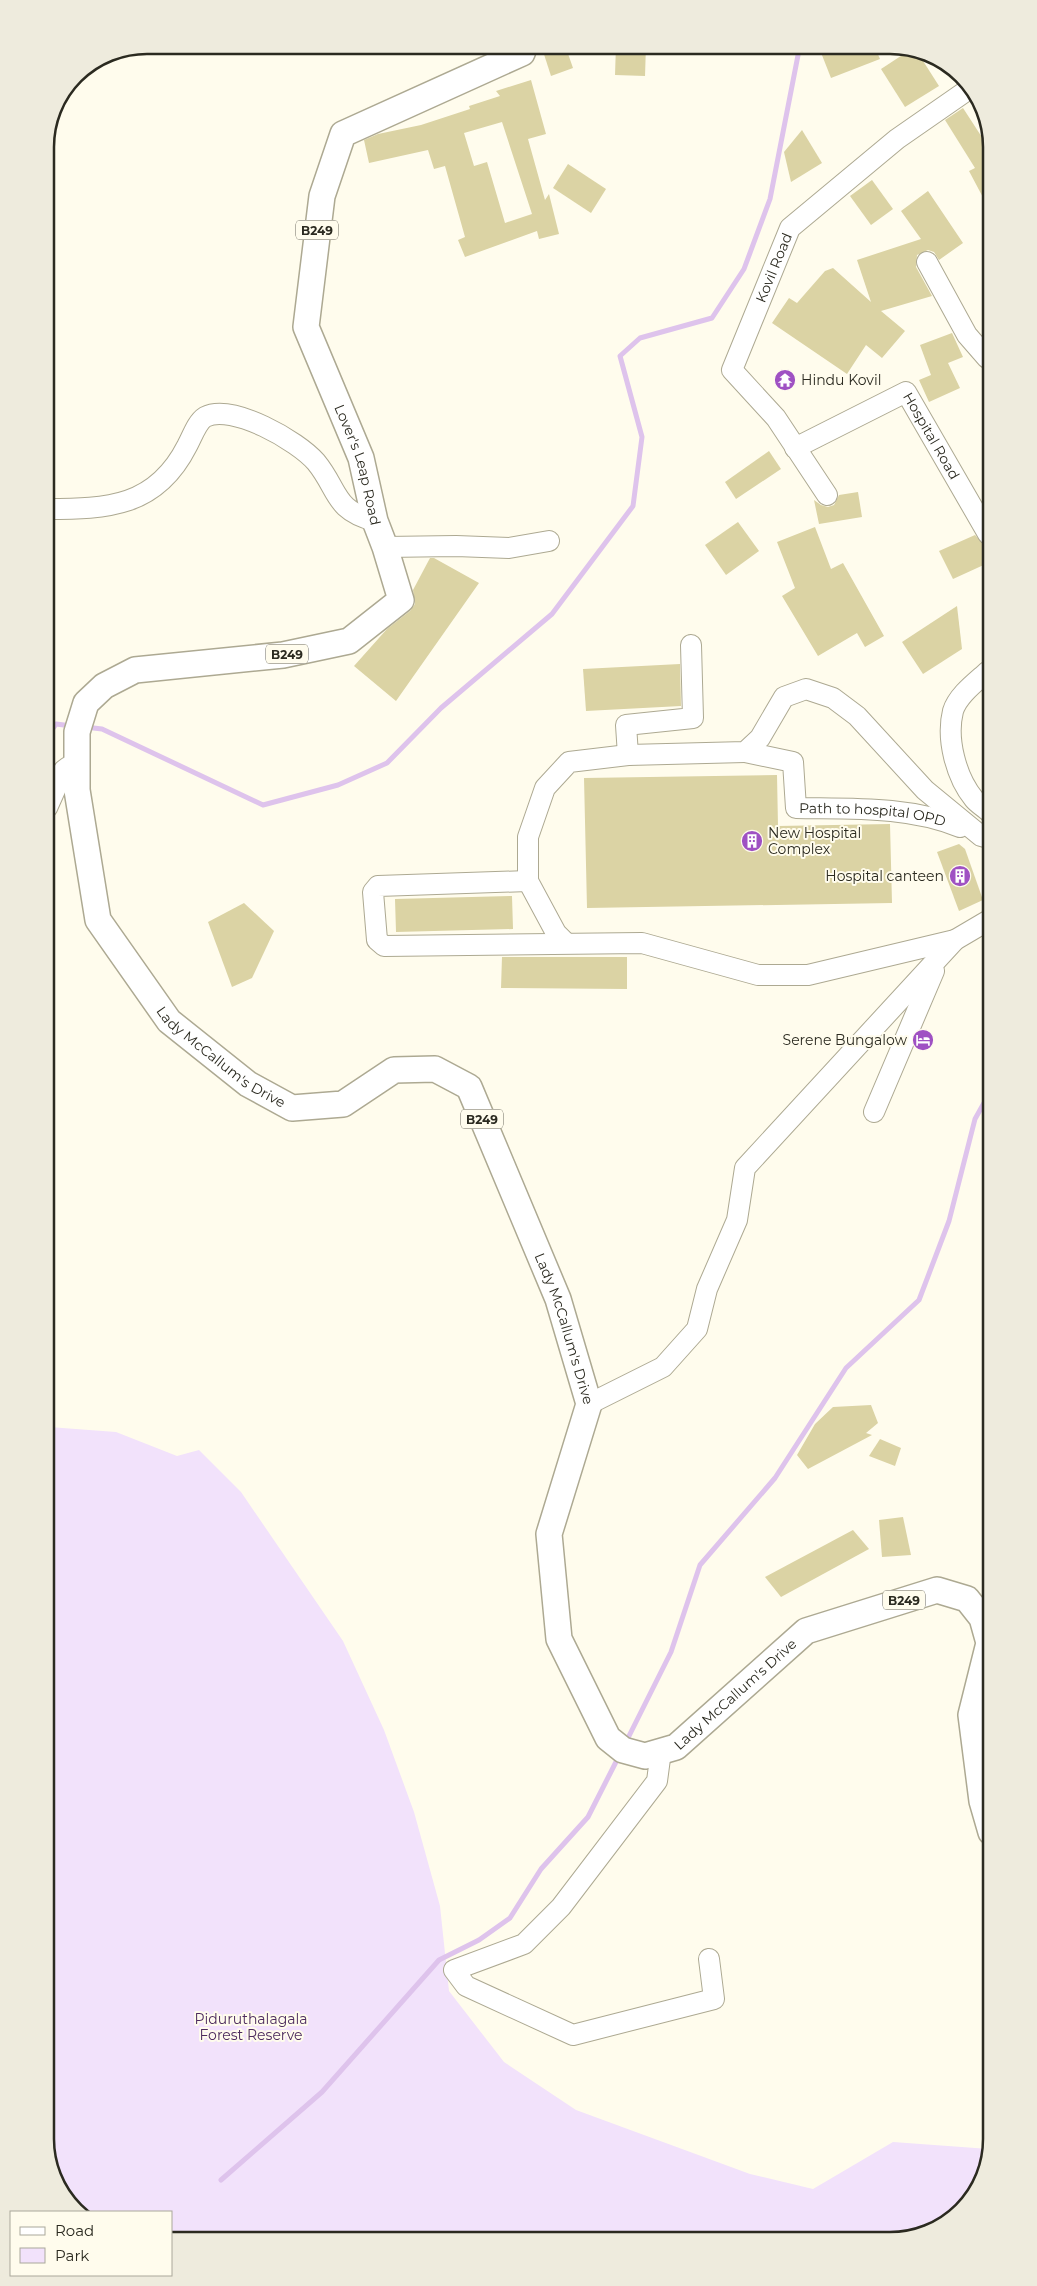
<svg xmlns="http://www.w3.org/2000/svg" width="1037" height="2286" viewBox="0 0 1037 2286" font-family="Montserrat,sans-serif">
	<rect width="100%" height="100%" fill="#fffced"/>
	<path fill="#f2e2fb" d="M49 1427 116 1432 177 1456 199 1450 241 1492 343 1641 384 1730 414 1812 440 1906 449 1991 504 2062 576 2110 750 2174 813 2189 893 2142 989 2149 971 2201 923 2236 171 2241V2212H79L50 2172Z"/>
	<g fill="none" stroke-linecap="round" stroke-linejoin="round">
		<g stroke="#dec3ec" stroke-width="5">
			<path d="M85 727 102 729 263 805 338 785 387 763 441 708 552 614 633 506 642 437 620 356 640 338 712 318 744 269 770 199 800 45"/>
			<path d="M47 737 56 724 72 726"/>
			<path d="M625 1744 671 1652 700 1565 775 1478 846 1368 919 1300 949 1221 975 1119 989 1094"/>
			<path d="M221 2180 322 2092 439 1960 479 1940 510 1918 541 1869 588 1817 619 1756"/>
		</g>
	</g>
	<g fill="#dbd3a4" fill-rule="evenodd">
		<path d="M541 45H565L573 68 551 76Z"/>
		<path d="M616 45H646L645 76 615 75Z"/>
		<path d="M818 45H874L880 59 831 78Z"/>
		<path d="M910 50 918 53 939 86 905 107 881 69Z"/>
		<path d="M531 80 546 134 528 139 545 200 549 194 559 234 539 239 537 231 465 257 458 240 465 237 445 166 434 169 428 150 369 163 364 140 378 134 421 125 470 109 469 106 500 96 496 91ZM502 122 532 214 505 223 487 162 474 166 464 133Z"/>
		<path d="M963 108 987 145V205L969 171 975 168 945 120Z"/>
		<path d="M802 130 822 163 791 182 784 152Z"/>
		<path d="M568 164 606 189 591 213 553 188Z"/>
		<path d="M872 180 893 209 871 225 850 196Z"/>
		<path d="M928 191 963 243 939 260 934 252 928 250 917 255 916 267 932 296 881 311 905 331 882 358 866 345 847 374 772 323 789 298 797 303 825 271 833 268 871 302 857 260 921 239 901 211Z"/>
		<path d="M952 333 963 357 948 363 960 388 929 402 919 380 931 375 920 345Z"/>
		<path d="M769 451 781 469 736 499 725 482Z"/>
		<path d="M858 492 862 517 819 524 814 500 821 505 828 507 834 505 839 495Z"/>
		<path d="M738 522 759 551 726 575 705 545Z"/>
		<path d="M815 527 831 569 843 563 884 636 865 647 857 633 818 656 782 596 795 588 777 542Z"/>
		<path d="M975 535 988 548V563L953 579 939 551Z"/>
		<path d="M430 558H434L479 583 396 701 354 666 387 629 410 611 415 604 413 590Z"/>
		<path d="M957 606 962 649 923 674 902 642Z"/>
		<path d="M680 664 681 706 586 711 583 669Z"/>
		<path d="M777 775 778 826 890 824 892 903 587 908 584 778Z"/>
		<path d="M959 844 965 849 983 900 959 911 937 852Z"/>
		<path d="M512 896 513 929 396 932 395 899Z"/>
		<path d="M244 903 274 931 252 978 232 987 208 922Z"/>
		<path d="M502 957H627V989L501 988Z"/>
		<path d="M871 1405 878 1423 866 1433 872 1435 808 1469 797 1455 815 1424 833 1407Z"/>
		<path d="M880 1439 901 1448 895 1466 869 1456Z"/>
		<path d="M903 1517 911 1555 882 1557 879 1520Z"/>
		<path d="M853 1530 869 1549 781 1597 765 1577Z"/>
	</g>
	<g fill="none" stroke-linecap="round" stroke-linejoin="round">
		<g stroke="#ada992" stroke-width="22">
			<g id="minor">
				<path d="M927 262 967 335 987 358"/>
				<path id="s1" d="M795 448 906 392 988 534"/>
				<path id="s2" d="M827 495 776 418 732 370 790 228 897 139 969 89"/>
				<path d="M46 509C108 509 156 507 187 446 192 437 197 422 205 417 232 403 298 441 316 462 339 490 333 510 375 521"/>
				<path d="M385 547 456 546 509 548 549 541"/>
				<path d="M988 671C976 682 958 695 953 711 946 739 956 777 974 799 978 804 984 807 988 811"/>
				<path id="s3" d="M745 752 793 762 796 808C851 809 909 806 960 827"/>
				<path d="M628 755 626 725 693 718 691 645"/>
				<path d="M47 808 64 770 68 767 76 766"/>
				<path d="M528 881 378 886 373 892 377 940 384 946 642 943 758 975H808L955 940"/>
				<path d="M566 943 556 933 528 881V837L545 788 569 762 628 755 745 752 760 738 784 697 806 689 833 698 857 716 925 790 981 836 988 838"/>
				<path d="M874 1112 934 971"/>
				<path d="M589 1404 663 1367 697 1329 707 1289 737 1220 745 1168 955 940 989 920"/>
				<path d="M661 1751 657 1781 561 1907 524 1944 454 1970 466 1986 573 2035 714 1999 709 1959"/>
			</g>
		</g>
		<g stroke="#ada992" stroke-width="28">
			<g id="major">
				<path id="s4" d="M525 45 522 53 343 134 322 196 306 327 361 458 375 521 385 547 401 600 349 641 283 655 135 670 104 686 86 703 77 732V790L98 920 169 1021 248 1084 292 1108 343 1104 394 1070 435 1069 469 1087 558 1299 589 1404 549 1534 559 1639 608 1738 623 1750 645 1756 676 1747 806 1631 937 1590 967 1599 982 1618 989 1643 971 1715 982 1801 991 1832"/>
			</g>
		</g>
		<use href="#minor" stroke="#fff" stroke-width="20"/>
		<use href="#major" stroke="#fff" stroke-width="25"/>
	</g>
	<defs>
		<g id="temple-disc" transform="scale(1.125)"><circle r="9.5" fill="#9f51c3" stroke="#fffced"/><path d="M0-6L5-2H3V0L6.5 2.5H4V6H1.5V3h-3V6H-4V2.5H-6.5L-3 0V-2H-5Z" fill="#fff"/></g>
		<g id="building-disc" transform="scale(1.125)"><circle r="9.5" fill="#9f51c3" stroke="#fffced"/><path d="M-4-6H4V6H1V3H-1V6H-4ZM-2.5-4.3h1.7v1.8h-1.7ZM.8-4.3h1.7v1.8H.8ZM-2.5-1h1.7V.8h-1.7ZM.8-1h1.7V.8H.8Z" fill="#fff"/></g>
		<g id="hotel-disc" transform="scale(1.125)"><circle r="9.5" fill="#9f51c3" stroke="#fffced"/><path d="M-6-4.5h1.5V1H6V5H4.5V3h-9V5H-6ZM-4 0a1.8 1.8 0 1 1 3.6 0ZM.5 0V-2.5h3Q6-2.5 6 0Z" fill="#fff"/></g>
	</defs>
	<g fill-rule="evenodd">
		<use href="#temple-disc" x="785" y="380"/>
		<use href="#building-disc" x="752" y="841"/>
		<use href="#building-disc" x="960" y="876"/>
		<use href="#hotel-disc" x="923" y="1040"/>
	</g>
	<g text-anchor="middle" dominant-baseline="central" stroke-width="4" stroke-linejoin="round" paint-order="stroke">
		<g fill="#fffced" stroke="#6b695e" stroke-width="1">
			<rect x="296" y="220.5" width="42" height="19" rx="4"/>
			<rect x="266" y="644.5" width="42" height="19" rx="4"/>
			<rect x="461" y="1109.5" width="42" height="19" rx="4"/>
			<rect x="883" y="1590.5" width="42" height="19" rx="4"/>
		</g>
		<g font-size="12" font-weight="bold" fill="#2b2a20">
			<text x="317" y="230">B249</text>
			<text x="287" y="654">B249</text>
			<text x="482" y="1119">B249</text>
			<text x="904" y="1600">B249</text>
		</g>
		<g font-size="14" fill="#2b2a20" stroke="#fffced">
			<text stroke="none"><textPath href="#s2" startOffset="268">Kovil Road</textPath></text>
			<text stroke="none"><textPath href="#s1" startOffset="175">Hospital Road</textPath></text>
			<text stroke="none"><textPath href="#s4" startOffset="550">Lover's Leap Road</textPath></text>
			<text stroke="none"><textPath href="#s3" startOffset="172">Path to hospital OPD</textPath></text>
			<text stroke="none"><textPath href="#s4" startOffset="1441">Lady McCallum's Drive</textPath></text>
			<text stroke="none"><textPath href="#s4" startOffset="1981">Lady McCallum's Drive</textPath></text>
			<text stroke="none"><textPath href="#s4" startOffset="2566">Lady McCallum's Drive</textPath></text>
		</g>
		<g font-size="14" fill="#2b2a20" stroke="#fffced" text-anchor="start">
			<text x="801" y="380">Hindu Kovil</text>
			<text x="768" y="833">New Hospital<tspan x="768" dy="16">Complex</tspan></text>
			<text x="944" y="876" text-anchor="end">Hospital canteen</text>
			<text x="907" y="1040" text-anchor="end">Serene Bungalow</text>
		</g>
		<g font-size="14" fill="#4d2b5e" stroke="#fffced">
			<text x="251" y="2019">Piduruthalagala<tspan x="251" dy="16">Forest Reserve</tspan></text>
		</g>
	</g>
	<path d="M0 0H1037V2286H0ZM147 54H890A93 93 0 0 1 983 147V2139A93 93 0 0 1 890 2232H147A93 93 0 0 1 54 2139V147A93 93 0 0 1 147 54Z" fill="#eeebdd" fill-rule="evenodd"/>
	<path fill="none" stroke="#2b2a20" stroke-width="2.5" d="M147 54H890A93 93 0 0 1 983 147V2139A93 93 0 0 1 890 2232H147A93 93 0 0 1 54 2139V147A93 93 0 0 1 147 54Z"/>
	<rect x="10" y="2211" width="162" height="65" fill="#fffced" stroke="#aaa89b"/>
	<rect x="20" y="2227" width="25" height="8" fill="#ffffff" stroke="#aaa89b"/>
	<text x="55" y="2236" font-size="15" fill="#2b2a20">Road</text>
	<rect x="20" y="2248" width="25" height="15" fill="#f2e2fb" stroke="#aaa89b"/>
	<text x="55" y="2261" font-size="15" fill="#2b2a20">Park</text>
</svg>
